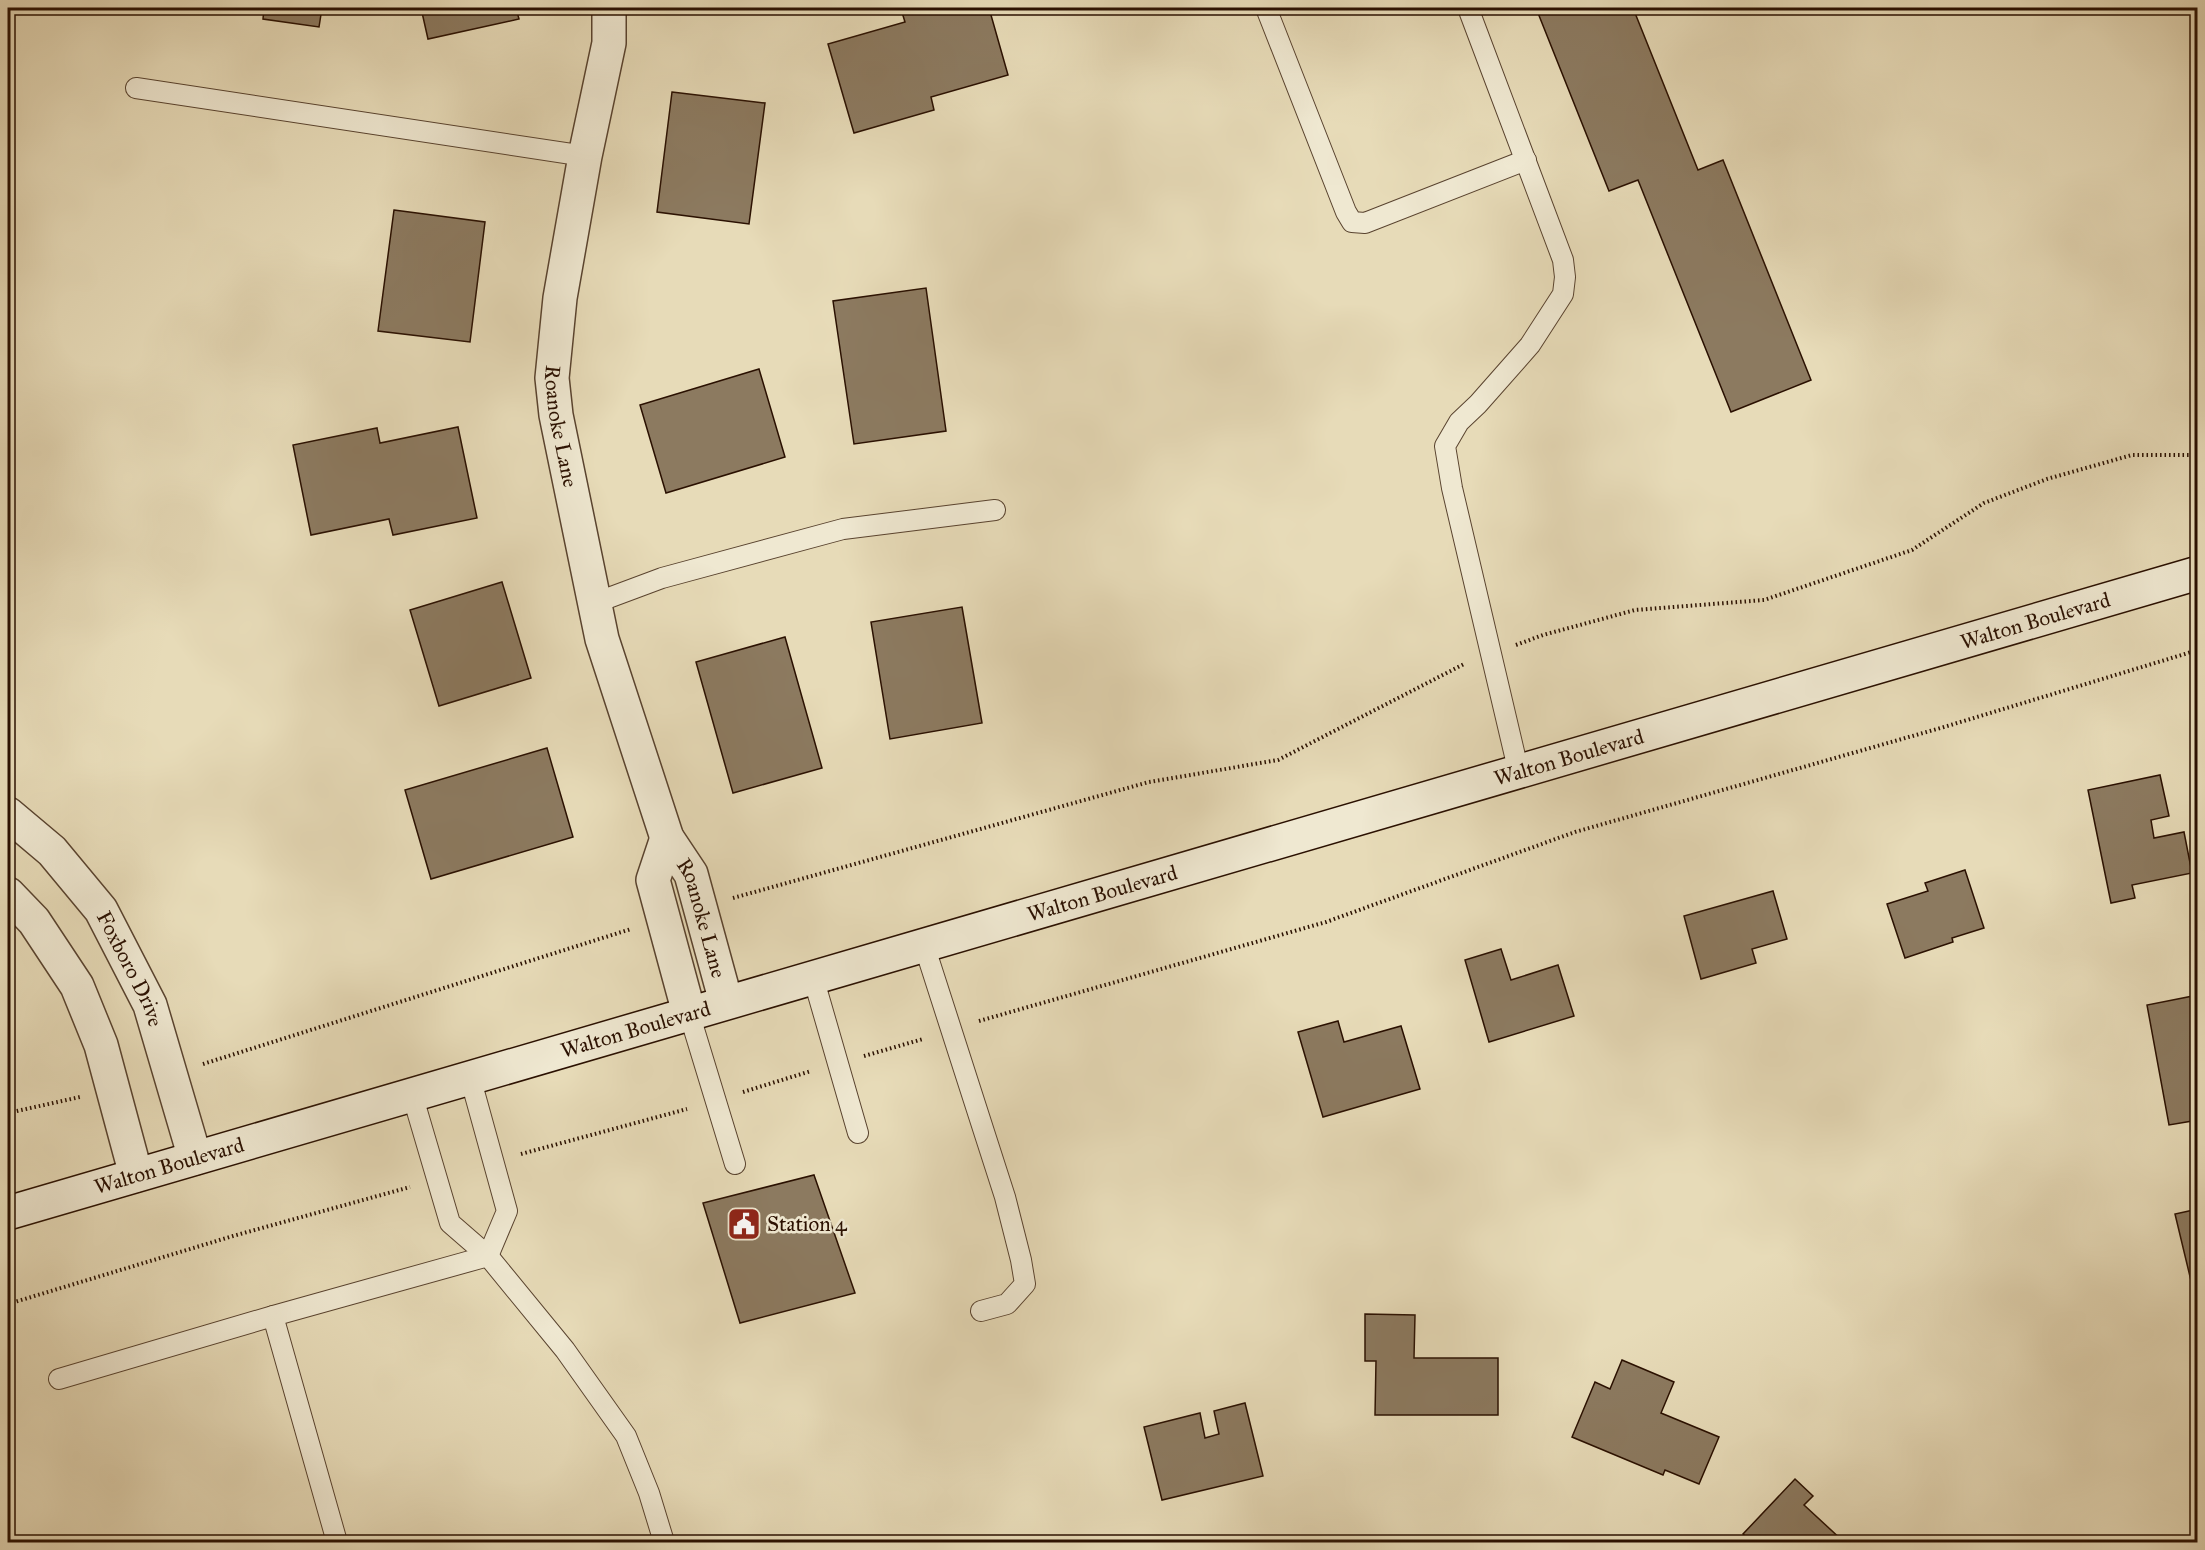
<svg xmlns="http://www.w3.org/2000/svg" width="2205" height="1550" viewBox="0 0 2205 1550" font-family="'IM FELL Great Primer',serif">
	<rect width="100%" height="100%" fill="#e7dbb8"/>
	<filter id="stains"><feTurbulence type="fractalNoise" baseFrequency=".00333" numOctaves="4"/><feColorMatrix values="0 0 0 0 .2 0 0 0 0 .09 0 0 0 0 .02 0 0 0 .5 -.17"/></filter>
	<radialGradient id="worn" r=".72"><stop offset=".6" stop-color="#630" stop-opacity="0"/><stop offset="1" stop-color="#630" stop-opacity=".3"/></radialGradient>
	<g fill="#8c7a60" stroke="#2a1001" stroke-width="1.5">
		<path d="M264 8H322L319 27 263 19Z"/>
		<path d="M421 8H516L519 19 428 39Z"/>
		<path d="M906 8H989L1008 75 931 97 934 110 854 133 828 44 905 22 901 9Z"/>
		<path d="M1536 8H1633L1698 170 1723 160 1811 380 1731 412 1638 180 1609 191Z"/>
		<path d="M672 92 765 103 749 224 657 212Z"/>
		<path d="M394 210 485 222 470 342 378 331Z"/>
		<path d="M926 288 946 431 854 444 833 301Z"/>
		<path d="M759 369 785 457 666 493 640 405Z"/>
		<path d="M458 427 477 518 393 535 389 519 311 535 293 445 377 428 380 443Z"/>
		<path d="M502 582 531 678 439 706 410 610Z"/>
		<path d="M962 607 982 723 890 739 871 622Z"/>
		<path d="M785 637 822 768 733 793 696 662Z"/>
		<path d="M547 748 573 837 431 879 405 790Z"/>
		<path d="M2160 775 2169 816 2151 820 2154 838 2184 832 2192 873 2132 885 2135 898 2111 903 2088 790Z"/>
		<path d="M1965 870 1984 928 1952 938 1953 942 1905 958 1887 904 1928 891 1925 883Z"/>
		<path d="M1773 891 1787 939 1752 949 1756 963 1701 979 1684 916Z"/>
		<path d="M1501 949 1511 980 1558 965 1574 1016 1489 1042 1465 960Z"/>
		<path d="M2198 995V1120L2169 1125 2147 1005Z"/>
		<path d="M1338 1021 1344 1042 1401 1026 1420 1089 1323 1117 1298 1032Z"/>
		<path d="M814 1175 855 1293 740 1323 703 1203Z"/>
		<path d="M2198 1209V1310L2175 1214Z"/>
		<path d="M1365 1314 1415 1315 1414 1358H1498V1415H1375L1376 1361H1365Z"/>
		<path d="M1622 1360 1674 1382 1661 1413 1719 1437 1699 1484 1665 1470 1663 1475 1572 1437 1595 1382 1610 1389Z"/>
		<path d="M1245 1403 1263 1476 1162 1500 1144 1427 1200 1413 1205 1438 1219 1434 1214 1411Z"/>
		<path d="M1795 1479 1813 1496 1804 1505 1844 1542H1752L1743 1534Z"/>
	</g>
	<g fill="none" stroke-linecap="round" stroke-linejoin="round">
		<g stroke="#59432f" stroke-width="22">
			<g id="service">
				<path d="M1266 8 1346 212 1352 222 1365 223 1526 160"/>
				<path d="M1468 8 1563 260 1565 277 1563 294 1530 345 1478 404 1459 422 1445 446 1452 488 1519 773"/>
				<path d="M136 88 585 156"/>
				<path d="M595 603 662 578 843 529 995 510"/>
				<path d="M924 945 1005 1197 1021 1260 1025 1284 1007 1304 981 1311"/>
				<path d="M813 977 858 1133"/>
				<path d="M689 1013 735 1164"/>
				<path d="M470 1077 507 1211 488 1256"/>
				<path d="M412 1094 450 1223 488 1256 565 1350 626 1436 649 1493 664 1542"/>
				<path d="M273 1316 337 1542"/>
				<path d="M59 1379 273 1316 488 1256"/>
			</g>
		</g>
		<g stroke="#59432f" stroke-width="36">
			<g id="minor">
				<path id="s1" d="M609 8V43L585 156 560 298 552 378 556 415 602 639 667 838 691 874 726 1002"/>
				<path id="s2" d="M8 814 52 851 101 910 150 1005 195 1158"/>
				<path d="M667 838 653 880 689 1013"/>
				<path d="M8 894 34 921 77 986 101 1045 136 1175"/>
			</g>
		</g>
		<g stroke="#2a1001" stroke-width="36">
			<g id="secondary">
				<path id="s3" d="M8 1213C737 999 1468 788 2198 573"/>
			</g>
		</g>
		<g stroke="#2a1001" stroke-width="4" stroke-dasharray="1.5 3" stroke-linecap="butt">
			<path d="M1516 645 1543 635 1635 610 1764 600 1912 550 1984 503 2047 479 2132 455H2198"/>
			<path d="M733 898 1149 782 1278 760 1464 664"/>
			<path d="M979 1021 1326 922 1575 832 1944 727 2198 650"/>
			<path d="M864 1056 923 1039"/>
			<path d="M203 1064 631 929"/>
			<path d="M743 1092 811 1071"/>
			<path d="M8 1113 80 1097"/>
			<path d="M521 1154 687 1109"/>
			<path d="M8 1304 233 1236 410 1187"/>
		</g>
		<use href="#service" stroke="#efe8d1" stroke-width="20"/>
		<use href="#minor" stroke="#efe8d1" stroke-width="33"/>
		<use href="#secondary" stroke="#efe8d1" stroke-width="33"/>
	</g>
	<defs>
		<g id="civic-square" transform="scale(1.725)"><rect x="-9" y="-9" width="18" height="18" rx="4" fill="#8f2418" stroke="#efe8d1"/><path d="M-.6-6.5H3V-4.5H.6V-3L4-1V1h2V6H-6V1h2V-1L-.6-3ZM-1.2 2.5V6h2.4V2.5Z" fill="#fff"/></g>
	</defs>
	<g fill-rule="evenodd">
		<use href="#civic-square" x="744" y="1224"/>
	</g>
	<g text-anchor="middle" dominant-baseline="central" stroke-width="5" stroke-linejoin="round" paint-order="stroke">
		<g font-size="21" fill="#2a1001" stroke="#efe8d1">
			<text stroke="none"><textPath href="#s1" startOffset="424">Roanoke Lane</textPath></text>
			<text stroke="none"><textPath href="#s3" startOffset="2112">Walton Boulevard</textPath></text>
			<text stroke="none"><textPath href="#s3" startOffset="1626">Walton Boulevard</textPath></text>
			<text stroke="none"><textPath href="#s3" startOffset="1140">Walton Boulevard</textPath></text>
			<text stroke="none"><textPath href="#s1" startOffset="939">Roanoke Lane</textPath></text>
			<text stroke="none"><textPath href="#s2" startOffset="200">Foxboro Drive</textPath></text>
			<text stroke="none"><textPath href="#s3" startOffset="654">Walton Boulevard</textPath></text>
			<text stroke="none"><textPath href="#s3" startOffset="168">Walton Boulevard</textPath></text>
		</g>
		<g font-size="21" fill="#2a1001" stroke="#efe8d1" text-anchor="start">
			<text x="767" y="1224">Station 4</text>
		</g>
	</g>
	<rect width="2205" height="1550" fill="none" stroke="#e7dbb8" stroke-width="30"/>
	<rect x="9" y="9" width="2187" height="1532" fill="none" stroke="#2a1001" stroke-width="3"/>
	<rect x="15" y="15" width="2175" height="1520" fill="none" stroke="#2a1001" stroke-width="1.5"/>
	<rect width="100%" height="100%" filter="url(#stains)"/>
	<rect width="100%" height="100%" fill="url(#worn)"/>
</svg>
